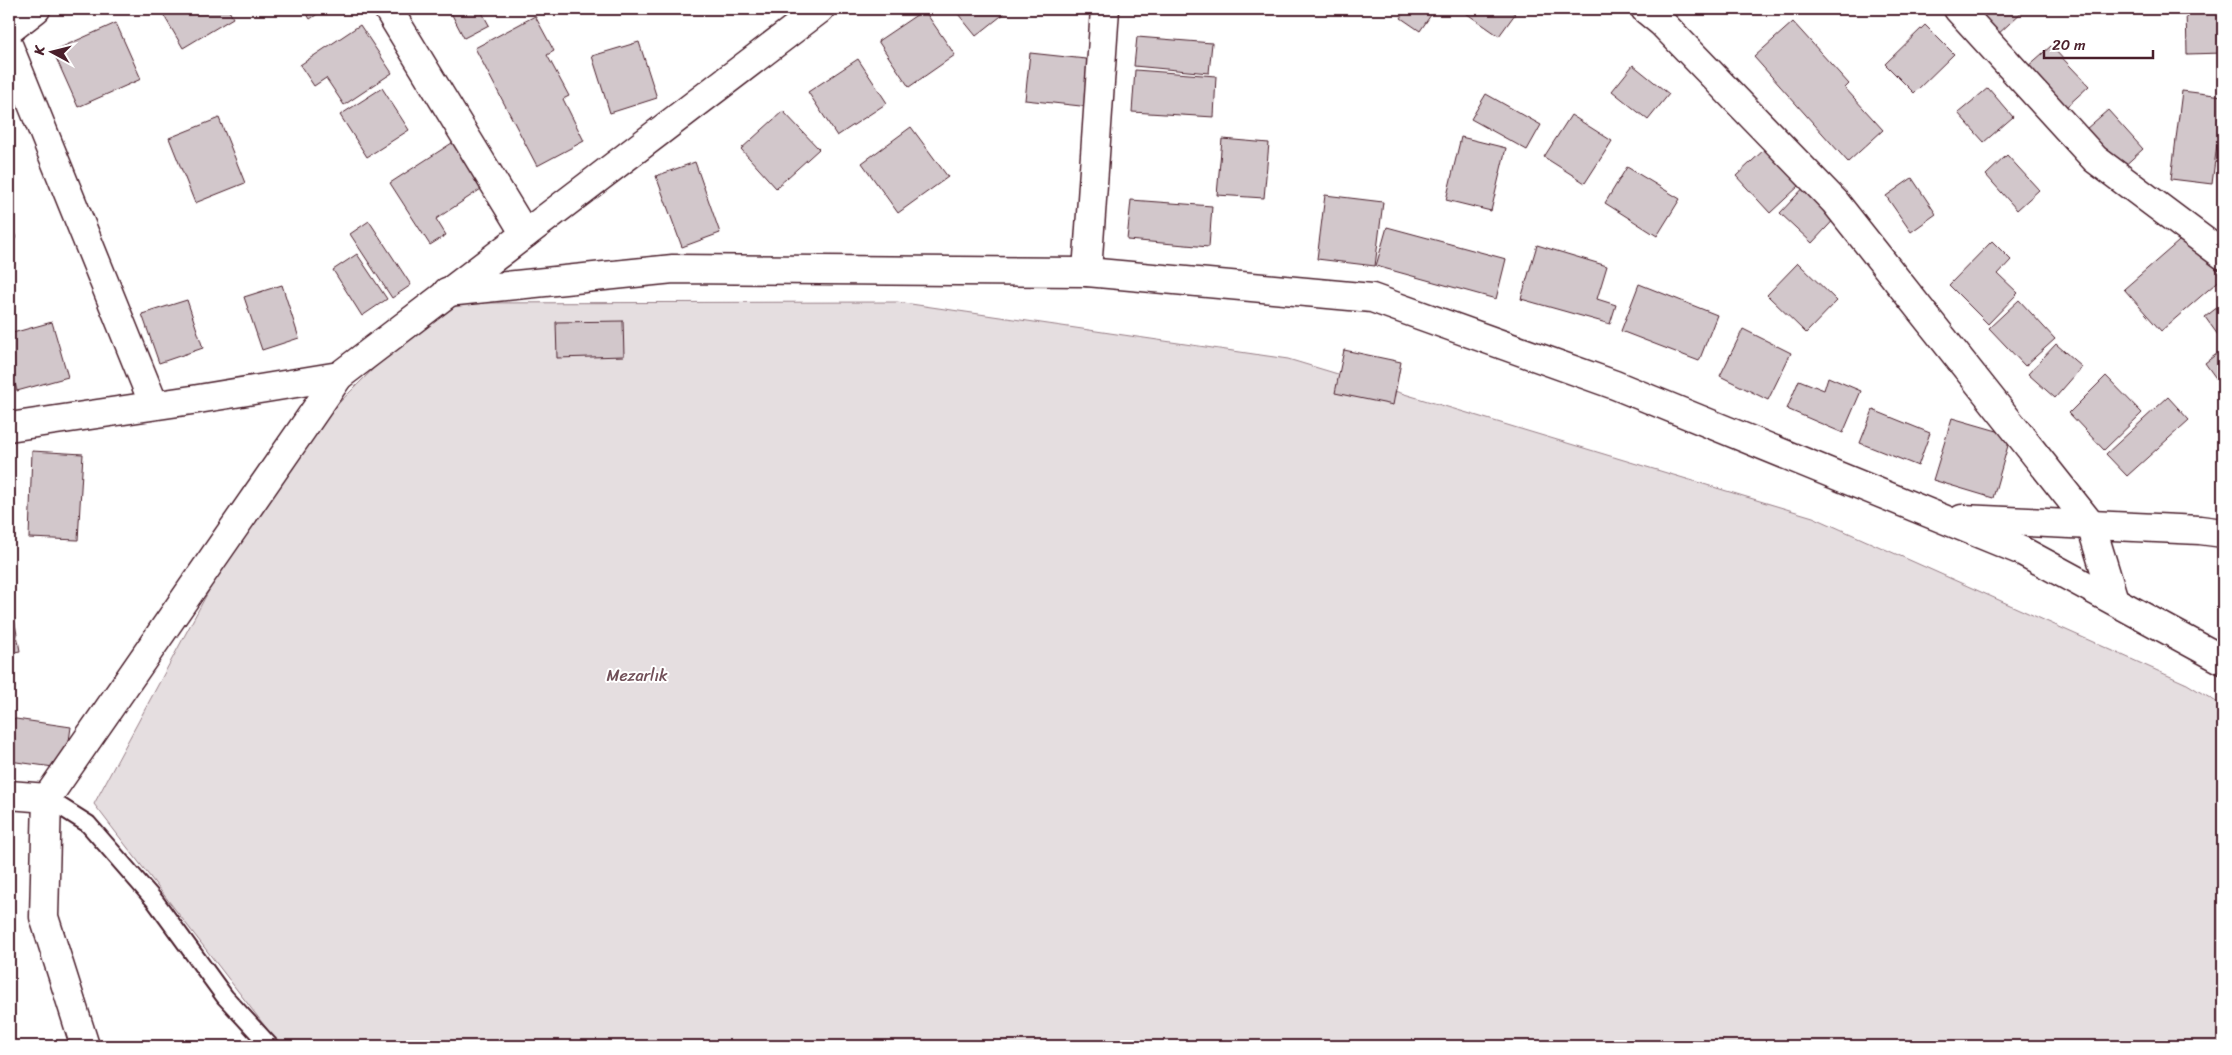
<svg xmlns="http://www.w3.org/2000/svg" width="2232" height="1055" viewBox="0 0 2232 1055" font-family="Sriracha,sans-serif">
	<rect width="100%" height="100%" fill="#fff"/>
	<filter id="ink" filterUnits="userSpaceOnUse"><feTurbulence type="fractalNoise" baseFrequency=".02" numOctaves="2"/><feDisplacementMap in="SourceGraphic" scale="10" xChannelSelector="R" yChannelSelector="G"/><feConvolveMatrix kernelMatrix="1 2 1 2 8 2 1 2 1" color-interpolation-filters="sRGB"/></filter>
	<g filter="url(#ink)">
		<path fill="#e5dee0" stroke="#987e86" d="M897 302 1288 359 1813 517 2187 684 2223 706V1046H289L274 1038 94 804 277 464 440 303Z"/>
		<g fill="#d2c7cb" stroke="#4a1f2b">
			<path d="M160 9H228L233 18 183 48Z"/>
			<path d="M304 9H325L310 19Z"/>
			<path d="M449 9H480L489 25 464 38Z"/>
			<path d="M954 9H1010L976 36Z"/>
			<path d="M1407 9H1435L1420 31 1401 18Z"/>
			<path d="M1460 9H1508L1515 14 1499 36Z"/>
			<path d="M1969 9H2025L1995 37Z"/>
			<path d="M2186 9H2223V53L2187 54Z"/>
			<path d="M924 10 955 55 909 87 878 41Z"/>
			<path d="M535 16 554 51 547 55 569 96 563 99 584 141 537 166 475 48Z"/>
			<path d="M1793 22 1849 84 1845 88 1883 130 1848 162 1754 57Z"/>
			<path d="M116 23 141 79 78 107 53 51Z"/>
			<path d="M360 25 392 73 344 105 326 78 314 86 300 65Z"/>
			<path d="M1925 25 1954 54 1914 93 1885 64Z"/>
			<path d="M1137 37 1212 43 1209 73 1134 66Z"/>
			<path d="M639 42 657 98 610 113 592 56Z"/>
			<path d="M2051 46 2089 86 2065 108 2027 67Z"/>
			<path d="M1030 53 1095 60 1090 107 1025 100Z"/>
			<path d="M858 59 887 103 837 136 808 92Z"/>
			<path d="M1633 65 1669 94 1648 120 1612 91Z"/>
			<path d="M1135 70 1216 76 1214 117 1132 112Z"/>
			<path d="M382 88 409 130 367 157 340 115Z"/>
			<path d="M1988 88 2013 117 1984 142 1958 113Z"/>
			<path d="M2182 91 2223 96 2212 184 2171 179Z"/>
			<path d="M1486 94 1541 125 1527 150 1471 119Z"/>
			<path d="M2108 110 2143 149 2121 169 2086 129Z"/>
			<path d="M783 111 819 149 776 188 741 149Z"/>
			<path d="M1571 115 1612 141 1585 183 1544 157Z"/>
			<path d="M219 118 245 183 195 203 169 138Z"/>
			<path d="M911 127 948 177 898 213 862 163Z"/>
			<path d="M1461 137 1506 148 1491 211 1446 200Z"/>
			<path d="M1222 139 1269 143 1264 198 1217 195Z"/>
			<path d="M455 141 484 187 436 219 446 235 430 245 390 183Z"/>
			<path d="M1766 148 1800 185 1770 213 1736 176Z"/>
			<path d="M2007 155 2039 190 2017 210 1986 175Z"/>
			<path d="M695 162 720 233 682 247 656 176Z"/>
			<path d="M1627 167 1680 199 1657 236 1605 203Z"/>
			<path d="M1912 178 1936 214 1911 232 1886 196Z"/>
			<path d="M1808 183 1840 213 1812 243 1780 213Z"/>
			<path d="M1325 195 1383 202 1375 266 1317 259Z"/>
			<path d="M1131 200 1212 206 1209 247 1127 240Z"/>
			<path d="M9 219 16 238 9 241Z"/>
			<path d="M369 221 411 285 392 298 350 234Z"/>
			<path d="M1387 227 1506 259 1496 299 1376 266Z"/>
			<path d="M2186 235 2223 277 2161 331 2124 289Z"/>
			<path d="M1992 241 2011 260 1998 274 2018 293 1988 324 1949 285Z"/>
			<path d="M1537 245 1607 266 1597 299 1616 305 1610 324 1521 299Z"/>
			<path d="M357 254 387 299 362 316 333 270Z"/>
			<path d="M1798 263 1837 301 1806 333 1767 295Z"/>
			<path d="M1639 284 1717 315 1699 361 1621 331Z"/>
			<path d="M282 285 299 338 262 350 244 297Z"/>
			<path d="M187 300 203 348 159 363 142 314Z"/>
			<path d="M2019 300 2055 339 2025 366 1989 328Z"/>
			<path d="M2223 303V342L2205 317Z"/>
			<path d="M623 321 624 356 557 358 556 322Z"/>
			<path d="M52 322 68 377 17 391 9 361V334Z"/>
			<path d="M1743 329 1791 353 1768 400 1720 376Z"/>
			<path d="M2056 344 2082 367 2055 398 2028 374Z"/>
			<path d="M2223 349V388L2205 363Z"/>
			<path d="M1344 350 1401 362 1393 405 1335 393Z"/>
			<path d="M2106 376 2142 413 2104 450 2069 413Z"/>
			<path d="M1828 377 1861 391 1843 433 1787 409 1799 380 1824 390Z"/>
			<path d="M2168 397 2189 420 2127 476 2106 454Z"/>
			<path d="M1873 410 1930 433 1918 466 1860 443Z"/>
			<path d="M1952 418 2011 435 1993 498 1933 480Z"/>
			<path d="M32 451 83 454 78 540 29 538Z"/>
			<path d="M12 607 20 651 9 653V608Z"/>
			<path d="M9 718 71 727 68 748 64 747 61 768 9 761Z"/>
		</g>
		<g fill="none" stroke-linecap="round" stroke-linejoin="round">
			<g stroke="#4a1f2b" stroke-width="20">
				<path id="service" d="M47 798 88 824 155 901 225 997 270 1046"/>
			</g>
			<g stroke="#4a1f2b" stroke-width="31">
				<g id="minor">
					<path d="M388 9 525 234"/>
					<path d="M1645 9 1662 23 1835 202 2091 525 2114 600"/>
					<path d="M1958 9 2095 159 2223 255"/>
					<path d="M9 30 36 9"/>
					<path d="M9 47 154 405"/>
					<path d="M1087 272 1105 9"/>
					<path d="M447 292 673 269 1087 272 1372 298 1615 385 2022 551 2223 660"/>
					<path d="M9 427 192 400 339 376"/>
					<path d="M1962 519 2200 530 2223 533"/>
					<path d="M9 795 47 798"/>
					<path d="M85 1046 44 917 47 798 339 376 820 9"/>
				</g>
			</g>
			<use href="#service" stroke="#fff" stroke-width="16"/>
			<use href="#minor" stroke="#fff" stroke-width="28"/>
		</g>
	</g>
	<g text-anchor="middle" dominant-baseline="central" stroke-width="4" stroke-linejoin="round" paint-order="stroke">
		<g font-size="16" fill="#714f58" stroke="#fff">
			<text x="637" y="675">Mezarlık</text>
		</g>
	</g>
	<rect width="2232" height="1055" fill="none" stroke="#fff" stroke-width="30"/>
	<rect x="15" y="15" width="2202" height="1025" fill="none" stroke="#4a1f2b" stroke-width="2" filter="url(#ink)"/>
	<g transform="translate(52 52) rotate(277)" stroke="#ffffff" stroke-width="4" paint-order="stroke">
	<path d="M0-4L9 19L0 12L-9 19Z" fill="#4a1f2b"/>
	<text y="-8" font-size="14" font-weight="bold" text-anchor="middle" fill="#4a1f2b">K</text>
	</g>
	<path d="M2044 50v8h109v-8" fill="none" stroke="#4a1f2b" stroke-width="2.5"/>
	<text x="2052" y="50" font-size="15" fill="#4a1f2b" stroke="#ffffff" stroke-width="4" paint-order="stroke">20 m</text>
</svg>
